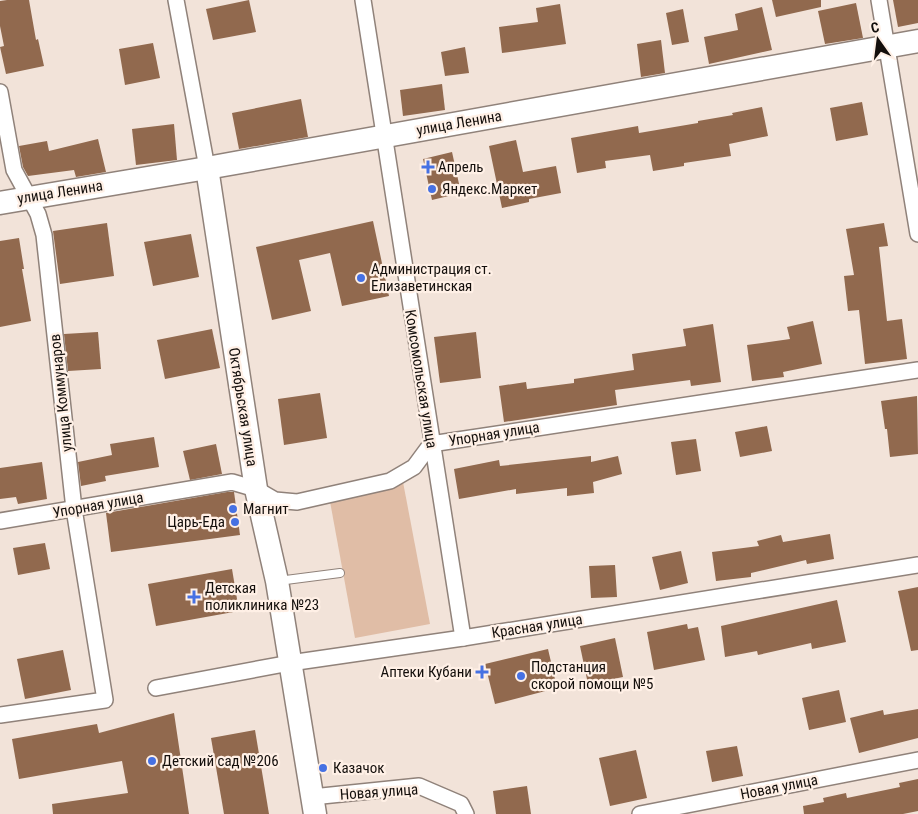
<svg xmlns="http://www.w3.org/2000/svg" width="918" height="814" viewBox="0 0 918 814" font-family="'Roboto Condensed',sans-serif">
	<rect width="100%" height="100%" fill="#f2e3d9"/>
	<path fill="#e0bda6" d="M403 482 430 624 355 638 329 496Z"/>
	<g fill="#91694e">
		<path d="M7 0H29L36 40 38 39 44 66 6 74 0 47 4 46 0 26V1Z"/>
		<path d="M249 0 256 32 213 40 206 9Z"/>
		<path d="M772 0H821V7L776 17Z"/>
		<path d="M893 0H918V23L898 27Z"/>
		<path d="M856 3 863 38 825 44 818 11Z"/>
		<path d="M560 4 566 44 502 53 499 27 538 22 536 8Z"/>
		<path d="M762 7 772 50 709 64 704 37 738 30 735 14Z"/>
		<path d="M683 9 689 42 672 45 666 13Z"/>
		<path d="M661 40 665 73 641 77 637 44Z"/>
		<path d="M153 43 160 78 125 85 119 49Z"/>
		<path d="M465 47 469 73 445 76 441 52Z"/>
		<path d="M442 84 445 110 403 116 400 90Z"/>
		<path d="M301 99 308 137 239 149 232 113Z"/>
		<path d="M862 102 868 135 836 141 830 108Z"/>
		<path d="M762 107 768 136 729 144 731 156 684 163V166L653 171 650 155 605 161 606 168 577 173 571 138 638 126 639 133 698 123V121L733 115 732 113Z"/>
		<path d="M174 124 177 160 136 165 132 129Z"/>
		<path d="M98 139 106 172 76 177 74 170 28 176 23 167 19 146 47 141 49 151Z"/>
		<path d="M516 140 523 172 556 166 561 193 529 199V202L502 208 489 146Z"/>
		<path d="M452 152 461 193 432 200 423 159Z"/>
		<path d="M373 221 389 296 342 306 330 253 299 260 311 311 272 320 256 247Z"/>
		<path d="M107 223 114 276 60 284 53 231Z"/>
		<path d="M884 223 888 246 879 247 887 321 902 319 907 359 865 364 859 310 848 311 844 276 854 275 846 229Z"/>
		<path d="M191 234 199 277 153 286 144 242Z"/>
		<path d="M19 238 24 269H22L31 321 0 327V241Z"/>
		<path d="M813 321 822 364 783 372 784 377 752 381 747 345 790 339 787 327Z"/>
		<path d="M713 324 721 382 691 386 690 380 615 390 617 405 504 422 499 386 526 382 527 389 574 383V379L634 370 632 354 686 346 683 329Z"/>
		<path d="M212 329 220 368 165 379 157 340Z"/>
		<path d="M98 332 101 369 68 371 64 334Z"/>
		<path d="M476 332 481 378 440 383 434 337Z"/>
		<path d="M320 393 327 438 284 445 278 399Z"/>
		<path d="M917 396 918 454 890 457 887 429H885L881 401Z"/>
		<path d="M767 426 772 451 740 457 735 432Z"/>
		<path d="M154 437 159 467 105 476 106 481 81 486 78 462 112 455 110 444Z"/>
		<path d="M696 439 701 471 676 475 671 442Z"/>
		<path d="M216 444 222 474 190 480 183 451Z"/>
		<path d="M591 456V462L618 456 622 474 593 482 594 493 567 496V488L516 494V489L459 499 454 469 499 460 500 466Z"/>
		<path d="M42 462 47 499 18 504 16 497 0 499V468Z"/>
		<path d="M227 492H234L240 535 111 552 106 513Z"/>
		<path d="M830 534 834 559 807 564 806 560 751 573V577L716 581 712 552 759 546 757 541 781 535 783 542Z"/>
		<path d="M45 543 50 569 18 575 13 548Z"/>
		<path d="M681 551 688 583 660 590 652 557Z"/>
		<path d="M615 565 617 597 591 598 589 566Z"/>
		<path d="M232 569 239 611 156 626 148 584Z"/>
		<path d="M918 587V650L911 651 898 591Z"/>
		<path d="M837 600 846 642 812 649 811 643 758 655 757 651 725 657 721 626Z"/>
		<path d="M687 624 688 629 698 627 705 660 654 670 647 632Z"/>
		<path d="M615 638 623 677 588 684 580 646Z"/>
		<path d="M548 649 557 688 495 704 485 664Z"/>
		<path d="M63 650 71 690 25 699 17 659Z"/>
		<path d="M839 690 846 722 809 730 802 698Z"/>
		<path d="M918 709V738L859 753 850 718 883 710 884 715Z"/>
		<path d="M174 713 189 814H53L52 804 128 793 122 761 19 779 12 739 97 724 99 733Z"/>
		<path d="M255 730 269 814H224L211 738Z"/>
		<path d="M737 746 743 776 712 782 706 751Z"/>
		<path d="M636 750 647 798 610 806 599 758Z"/>
		<path d="M918 779V811L903 814H804L803 806 824 802 823 798 846 793 847 798 900 787 899 783Z"/>
		<path d="M527 786 531 814H496L493 791Z"/>
	</g>
	<g fill="none" stroke-linecap="round" stroke-linejoin="round">
		<g stroke="#90827a" stroke-width="10">
			<path id="lane" d="M278 581 340 573"/>
		</g>
		<g stroke="#90827a" stroke-width="18">
			<g id="street">
				<path d="M176 0 207 168"/>
				<path d="M363 0 463 638"/>
				<path d="M879 0 918 234"/>
				<path d="M0 92 14 170 38 214 44 235 74 509 105 700 0 715"/>
				<path d="M0 521 232 482 256 489 275 500 297 502 390 481 414 467 431 444 918 370"/>
				<path d="M156 688 290 663 463 638 918 565"/>
				<path d="M312 797 419 786 461 804 466 814"/>
				<path d="M640 814 918 760"/>
			</g>
		</g>
		<g stroke="#90827a" stroke-width="25">
			<g id="secondary">
				<path d="M207 168 256 489 277 581 315 814"/>
				<path d="M0 203 207 168 918 41"/>
			</g>
		</g>
		<use href="#lane" stroke="#fff" stroke-width="8"/>
		<use href="#street" stroke="#fff" stroke-width="15"/>
		<use href="#secondary" stroke="#fff" stroke-width="22"/>
	</g>
	<g fill="#4671e3" stroke="#fff0e6" stroke-width="2">
		<path d="M425.5 159.5h5v5h5v5h-5v5h-5v-5h-5v-5h5z"/>
		<circle cx="432" cy="189" r="5"/>
		<circle cx="361" cy="278" r="5"/>
		<circle cx="233" cy="509" r="5"/>
		<circle cx="235" cy="522" r="5"/>
		<path d="M191.5 589.5h5v5h5v5h-5v5h-5v-5h-5v-5h5z"/>
		<path d="M479.5 664.5h5v5h5v5h-5v5h-5v-5h-5v-5h5z"/>
		<circle cx="521" cy="676" r="5"/>
		<circle cx="152" cy="761" r="5"/>
		<circle cx="323" cy="768" r="5"/>
	</g>
	<g text-anchor="middle" dominant-baseline="central" stroke-width="4.5" stroke-linejoin="round" paint-order="stroke">
		<g font-size="15" fill="#140f0c" stroke="#fff0e6">
			<text transform="translate(459 123) rotate(-10)">улица Ленина</text>
			<text transform="translate(60 192) rotate(-9)">улица Ленина</text>
			<text transform="translate(421 379) rotate(81)">Комсомольская улица</text>
			<text transform="translate(61 393) rotate(-96)">улица Коммунаров</text>
			<text transform="translate(243 407) rotate(81)">Октябрьская улица</text>
			<text transform="translate(494 434) rotate(-9)">Упорная улица</text>
			<text transform="translate(98 505) rotate(-10)">Упорная улица</text>
			<text transform="translate(537 626) rotate(-9)">Красная улица</text>
			<text transform="translate(779 787) rotate(-11)">Новая улица</text>
			<text transform="translate(379 792) rotate(-4)">Новая улица</text>
		</g>
		<g font-size="15" fill="#140f0c" stroke="#fff0e6" text-anchor="start">
			<text x="438" y="167">Апрель</text>
			<text x="442" y="189">Яндекс.Маркет</text>
			<text x="371" y="269">Администрация ст.<tspan x="371" dy="17">Елизаветинская</tspan></text>
			<text x="243" y="509">Магнит</text>
			<text x="225" y="522" text-anchor="end">Царь-Еда</text>
			<text x="205" y="588">Детская<tspan x="205" dy="17">поликлиника №23</tspan></text>
			<text x="531" y="667">Подстанция<tspan x="531" dy="17">скорой помощи №5</tspan></text>
			<text x="472" y="672" text-anchor="end">Аптеки Кубани</text>
			<text x="162" y="761">Детский сад №206</text>
			<text x="333" y="768">Казачок</text>
		</g>
	</g>
	<g transform="translate(878 40) rotate(346)" stroke="#fff0e6" stroke-width="4" paint-order="stroke">
	<path d="M0-4L9 19L0 12L-9 19Z" fill="#140f0c"/>
	<text y="-8" font-size="14" font-weight="bold" text-anchor="middle" fill="#140f0c">С</text>
	</g>
</svg>
